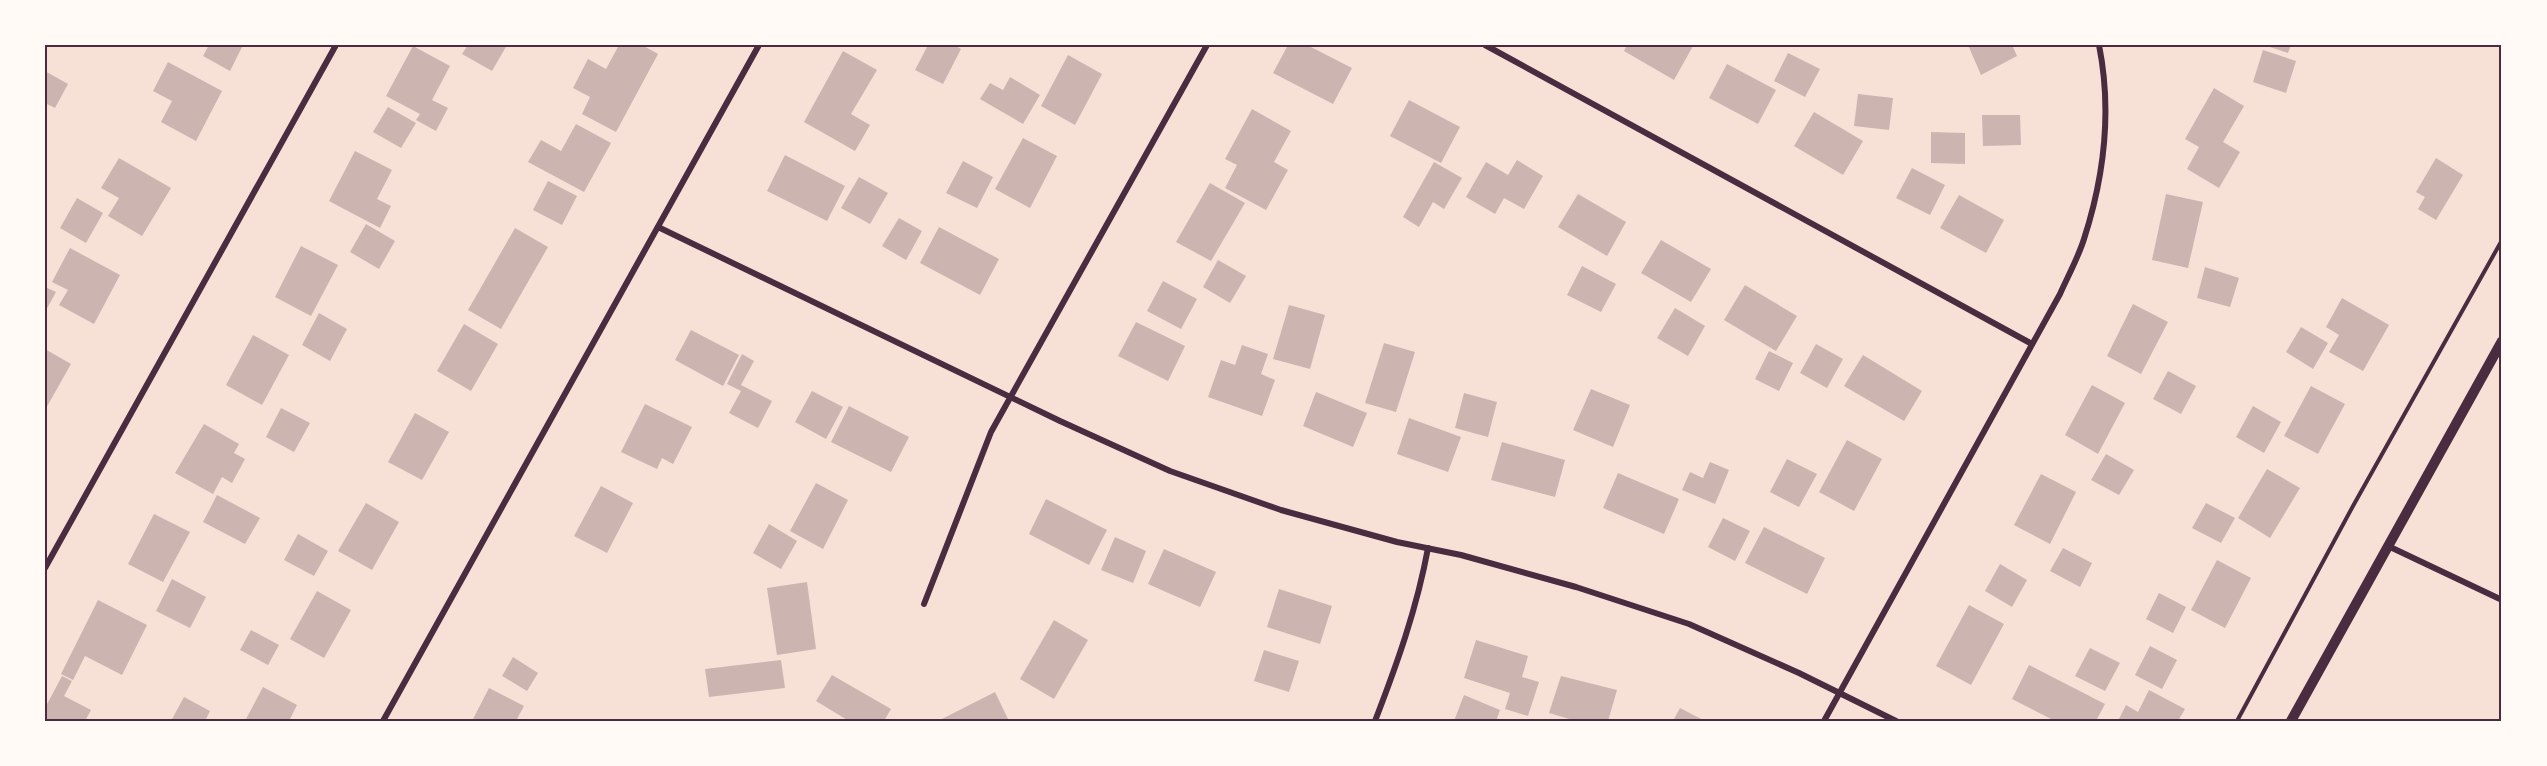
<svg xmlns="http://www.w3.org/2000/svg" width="2547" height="766" viewBox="0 0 2547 766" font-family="Merriweather,serif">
	<rect width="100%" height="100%" fill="#f7e1d7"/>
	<g fill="#ccb4b1">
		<path d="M209 45H243L230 71 203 56Z"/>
		<path d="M468 45H507L492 71 462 54Z"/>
		<path d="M619 45H642L658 54 616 132 582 114 590 97 573 88 588 59 606 69Z"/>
		<path d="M928 45H954L961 49 943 84 915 70Z"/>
		<path d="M1288 45H1307L1352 68 1333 104 1273 73Z"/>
		<path d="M1627 45H1692L1693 46 1674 80 1624 51Z"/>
		<path d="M1968 45H2012L2017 56 1981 75Z"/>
		<path d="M2264 45H2291L2288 53Z"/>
		<path d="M413 46 450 66 432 100 448 108 436 131 416 120 420 114 386 96Z"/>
		<path d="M2263 50 2296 61 2286 93 2253 82Z"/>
		<path d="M843 51 877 70 851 114 870 125 855 151 804 122Z"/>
		<path d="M1788 53 1820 69 1805 97 1774 81Z"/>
		<path d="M1068 55 1102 74 1075 125 1041 106Z"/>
		<path d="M168 62 222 91 196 141 161 122 172 101 153 91Z"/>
		<path d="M1727 64 1776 90 1758 124 1709 98Z"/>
		<path d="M45 71 68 84 55 108 45 103Z"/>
		<path d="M1010 77 1040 95 1023 124 980 99 990 83 1003 90Z"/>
		<path d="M2214 88 2244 106 2223 142 2240 152 2219 188 2187 169 2199 147 2185 139Z"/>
		<path d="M1858 94 1893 98 1889 130 1854 126Z"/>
		<path d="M1409 100 1460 127 1441 163 1390 136Z"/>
		<path d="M388 107 416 123 401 148 373 132Z"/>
		<path d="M1252 109 1291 131 1274 162 1288 170 1266 210 1225 188 1237 165 1225 159Z"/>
		<path d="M1814 112 1863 141 1843 175 1794 146Z"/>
		<path d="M1982 115H2020L2021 145 1983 146Z"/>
		<path d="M576 124 611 143 584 192 528 162 541 140 561 151Z"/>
		<path d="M1931 132 1965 133V164L1931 163Z"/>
		<path d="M1023 138 1057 156 1030 208 995 189Z"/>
		<path d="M355 151 392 170 377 199 391 206 380 228 329 201Z"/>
		<path d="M785 155 845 186 827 221 767 191Z"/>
		<path d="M119 158 171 188 142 236 108 216 119 198 101 188Z"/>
		<path d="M2436 158 2463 175 2436 220 2418 209 2425 197 2416 192Z"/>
		<path d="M1517 160 1543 176 1524 209 1504 198 1495 214 1466 197 1486 162 1508 175Z"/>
		<path d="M963 161 993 177 977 208 946 193Z"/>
		<path d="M1434 162 1462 178 1444 209 1433 202 1419 227 1403 217Z"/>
		<path d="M1912 168 1945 185 1930 215 1896 198Z"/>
		<path d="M859 177 888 193 870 224 841 208Z"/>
		<path d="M548 181 577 196 562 225 533 210Z"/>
		<path d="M1210 183 1245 203 1211 261 1176 242Z"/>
		<path d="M1578 194 1626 222 1607 256 1558 227Z"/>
		<path d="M2166 194 2203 202 2188 268 2152 260Z"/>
		<path d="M1959 195 2004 220 1986 253 1940 228Z"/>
		<path d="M77 198 103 213 86 243 60 228Z"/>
		<path d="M899 218 922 231 906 260 882 246Z"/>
		<path d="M366 224 395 241 379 269 350 252Z"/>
		<path d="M939 227 999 259 980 295 920 263Z"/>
		<path d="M515 228 548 247 501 329 468 310Z"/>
		<path d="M1661 240 1711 269 1691 302 1641 273Z"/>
		<path d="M301 246 338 265 311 316 275 297Z"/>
		<path d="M70 248 120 275 94 324 59 305 68 290 52 282Z"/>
		<path d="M1218 260 1246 276 1230 303 1203 287Z"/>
		<path d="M1582 266 1616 284 1601 312 1567 295Z"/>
		<path d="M2205 267 2239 278 2230 307 2197 298Z"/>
		<path d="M1163 281 1197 299 1181 329 1147 311Z"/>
		<path d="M1745 285 1797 316 1776 351 1724 320Z"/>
		<path d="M45 287 56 292 45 312Z"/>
		<path d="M2342 298 2389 325 2363 371 2329 352 2339 335 2326 327Z"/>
		<path d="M2133 304 2168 322 2141 374 2107 356Z"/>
		<path d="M1289 305 1325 315 1310 369 1273 359Z"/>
		<path d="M1675 308 1705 326 1688 356 1657 338Z"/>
		<path d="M319 313 347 329 330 361 302 345Z"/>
		<path d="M1136 322 1185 346 1168 381 1118 356Z"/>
		<path d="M464 324 498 344 471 391 437 371Z"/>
		<path d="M2301 327 2328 343 2313 369 2286 352Z"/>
		<path d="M691 330 739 355 723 386 675 360Z"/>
		<path d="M253 335 289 355 262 405 226 385Z"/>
		<path d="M1384 343 1415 352 1396 412 1365 403Z"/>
		<path d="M1816 344 1843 359 1827 388 1800 373Z"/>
		<path d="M1242 345 1268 354 1261 374 1275 380 1262 416 1208 397 1221 360 1235 365Z"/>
		<path d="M45 349 71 364 45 410Z"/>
		<path d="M1769 351 1793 363 1779 391 1755 379Z"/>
		<path d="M742 354 754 361 741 385 772 401 758 428 729 413 741 391 727 384Z"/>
		<path d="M1863 355 1922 391 1904 421 1844 386Z"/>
		<path d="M2168 371 2196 386 2181 414 2153 399Z"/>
		<path d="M2092 385 2125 403 2098 454 2065 435Z"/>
		<path d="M2311 386 2345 404 2318 454 2284 436Z"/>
		<path d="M1591 389 1630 405 1613 447 1573 430Z"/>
		<path d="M812 391 843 407 826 439 795 422Z"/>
		<path d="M1316 392 1367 413 1353 447 1303 426Z"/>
		<path d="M1464 393 1497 402 1488 437 1455 428Z"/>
		<path d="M645 404 692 427 673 464 662 458 657 469 621 452Z"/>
		<path d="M849 406 909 437 891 472 831 442Z"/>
		<path d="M2253 406 2281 422 2264 453 2236 437Z"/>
		<path d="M281 408 310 423 294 452 266 437Z"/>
		<path d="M415 413 449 432 422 480 388 462Z"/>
		<path d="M1409 418 1461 437 1448 472 1397 454Z"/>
		<path d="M204 424 239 444 234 453 245 459 232 483 222 477 213 494 175 473Z"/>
		<path d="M1847 440 1882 459 1854 511 1819 492Z"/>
		<path d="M1502 442 1565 460 1555 497 1491 480Z"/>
		<path d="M2106 454 2134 470 2119 495 2091 480Z"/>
		<path d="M1787 459 1817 474 1799 507 1770 492Z"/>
		<path d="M1710 462 1729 470 1715 504 1682 490 1690 472 1703 478Z"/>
		<path d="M2267 469 2300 488 2270 538 2238 518Z"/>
		<path d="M1618 473 1679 499 1664 534 1603 508Z"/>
		<path d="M2041 474 2076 492 2050 544 2014 525Z"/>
		<path d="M816 483 848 500 823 549 790 531Z"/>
		<path d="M601 486 633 503 607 553 574 536Z"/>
		<path d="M217 495 260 518 245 544 203 522Z"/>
		<path d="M1046 499 1107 530 1089 565 1029 534Z"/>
		<path d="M366 503 399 522 372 570 338 551Z"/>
		<path d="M2206 503 2235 518 2221 543 2192 528Z"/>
		<path d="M154 514 190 532 163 582 128 564Z"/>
		<path d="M1723 518 1750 531 1735 561 1708 547Z"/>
		<path d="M769 524 797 541 781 569 753 553Z"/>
		<path d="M1764 527 1825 558 1807 594 1745 563Z"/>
		<path d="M298 534 328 551 314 576 284 560Z"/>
		<path d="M1115 537 1146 551 1133 583 1101 570Z"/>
		<path d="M2063 548 2092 563 2080 587 2050 571Z"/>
		<path d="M1164 549 1216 572 1200 607 1148 584Z"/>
		<path d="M2217 560 2251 578 2225 628 2191 610Z"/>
		<path d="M2000 564 2027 580 2012 607 1985 591Z"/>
		<path d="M172 579 206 597 190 628 156 611Z"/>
		<path d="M807 582 816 649 777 655 767 588Z"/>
		<path d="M1279 589 1332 606 1320 644 1267 627Z"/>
		<path d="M317 591 351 610 324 658 290 639Z"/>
		<path d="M2159 593 2186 607 2173 633 2146 619Z"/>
		<path d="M98 600 147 625 122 675 85 656 73 680 61 674Z"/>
		<path d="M1969 605 2004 624 1971 685 1936 666Z"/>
		<path d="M1054 620 1088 640 1054 699 1020 679Z"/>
		<path d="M251 630 279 645 268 665 240 650Z"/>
		<path d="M1476 640 1528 656 1522 677 1539 682 1528 716 1505 709 1510 693 1464 678Z"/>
		<path d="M2150 646 2177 660 2162 689 2135 675Z"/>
		<path d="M2090 648 2120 663 2105 691 2075 676Z"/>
		<path d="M1264 650 1299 661 1289 692 1254 681Z"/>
		<path d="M513 657 538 673 527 691 502 676Z"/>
		<path d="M781 660 785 688 709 697 705 669Z"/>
		<path d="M2029 665 2105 704 2096 721H2055L2012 699Z"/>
		<path d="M832 675 891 709 884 721H849L816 701Z"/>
		<path d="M62 676 72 681 64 696 91 710 85 721H45V708Z"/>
		<path d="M1561 676 1617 690 1608 721H1576L1549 713Z"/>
		<path d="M263 687 297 705 289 721H245Z"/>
		<path d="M489 688 524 706 516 721H472Z"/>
		<path d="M2149 690 2185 709 2178 721H2118L2126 705 2138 712Z"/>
		<path d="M995 692 1009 721H938Z"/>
		<path d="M1464 695 1500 710 1496 721H1454Z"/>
		<path d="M184 697 210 711 205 721H171Z"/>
		<path d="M1680 708 1705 721H1673Z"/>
	</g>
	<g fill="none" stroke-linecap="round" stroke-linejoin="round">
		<path stroke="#4a2c40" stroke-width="4" d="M2237 721 2353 506 2502 240"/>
		<g stroke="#4a2c40" stroke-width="6">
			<path d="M1485 45 2032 344"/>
			<path d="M658 227 1060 421 1170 471 1281 510 1397 542 1461 555 1576 587 1689 624 1799 673 1896 721"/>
			<path d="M2388 546 2502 600"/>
			<path d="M45 568 336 45"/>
			<path d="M924 604 991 432 1207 45"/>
			<path d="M383 721 759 45"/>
			<path d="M1375 721C1397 664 1417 608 1428 548"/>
			<path d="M1824 721 2060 294C2068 276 2078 258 2084 239 2104 177 2112 110 2099 45"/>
		</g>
		<path stroke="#4a2c40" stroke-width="10" d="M2291 721 2502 341"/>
	</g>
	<rect width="2547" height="766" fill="none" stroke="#fffaf5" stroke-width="93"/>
	<rect x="46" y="46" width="2454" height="674" fill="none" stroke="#4a2c40" stroke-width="2"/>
</svg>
